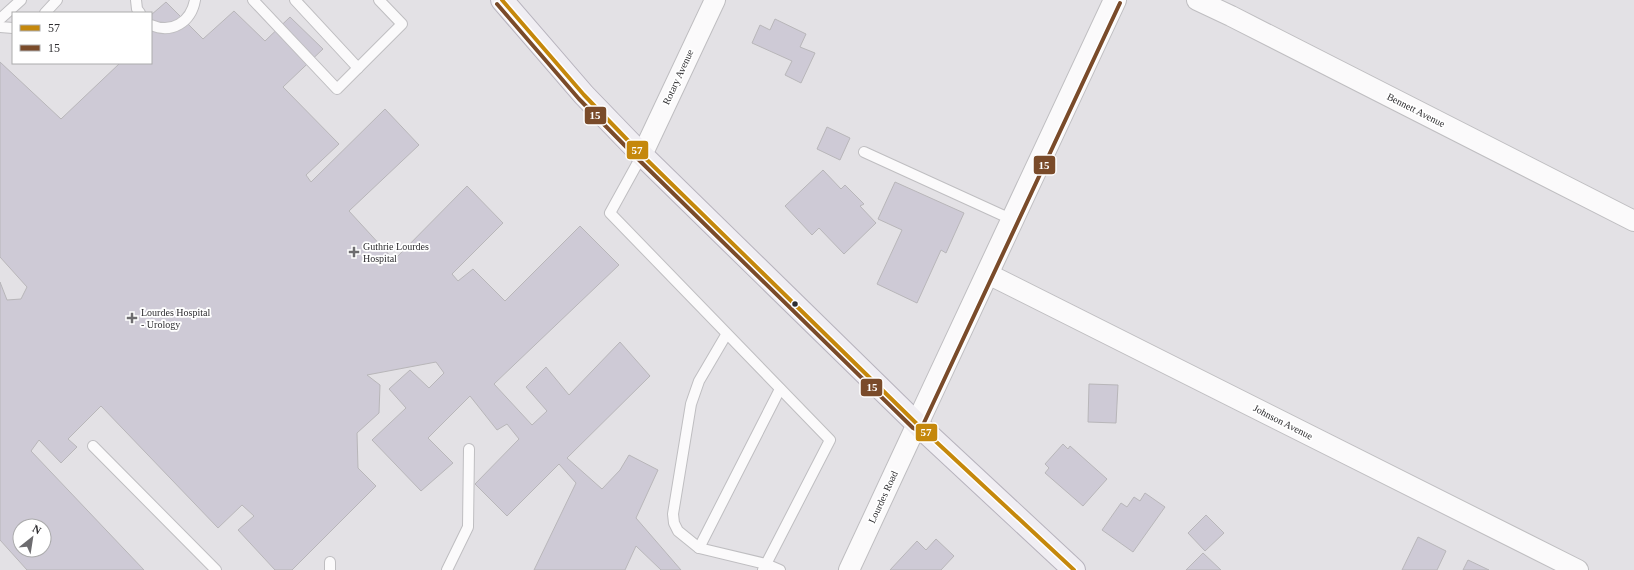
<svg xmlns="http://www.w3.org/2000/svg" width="1634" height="570" viewBox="0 0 1634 570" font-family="'Times New Roman',serif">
	<rect width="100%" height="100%" fill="#e3e1e5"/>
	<g fill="#cecad6" stroke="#b8b6b9" fill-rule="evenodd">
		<path d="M166 2 203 39 234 11 265 41 290 17 323 49 283 87 339 144 306 175 311 182 385 109 419 145 349 211 394 260 467 186 503 223 452 274 458 281 473 269 505 301 580 226 619 265 494 384 532 425 547 411 526 387 546 367 569 395 620 342 650 376 567 458 602 489 620 470 629 455 658 470 636 518 681 570H661L636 546 625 570H534L576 483 559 464 507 516 475 484 519 439 507 424 497 430 470 396 428 438 453 463 421 491 372 440 406 408 389 389 410 370 429 388 444 373 436 362 367 375 380 385 379 413 357 433 358 468 376 486 292 570H275L238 530 254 516 242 505 218 528 101 406 68 439 77 447 61 463 39 440 31 451 144 570H27L0 540V282L7 300 21 299 27 287 0 257V62L61 119 120 63H151V15ZM20 526H44V550H20Z"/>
		<path d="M775 19 806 34 800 47 815 53 801 83 785 75 792 61 752 43 760 25 770 30Z"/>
		<path d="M827 127 850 138 840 160 817 149Z"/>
		<path d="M823 170 841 189 845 185 864 204 860 206 876 223 844 254 819 228 812 235 785 206Z"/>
		<path d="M895 182 964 213 946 253 941 250 917 303 877 284 902 230 878 219Z"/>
		<path d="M1089 384 1118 385 1116 423 1088 422Z"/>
		<path d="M1063 444 1068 449 1070 446 1107 479 1083 506 1045 473 1049 468 1045 464Z"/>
		<path d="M1145 493 1165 507 1133 552 1102 530 1121 503 1127 507 1134 497 1140 501Z"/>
		<path d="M1206 515 1224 533 1205 551 1188 533Z"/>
		<path d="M1418 537 1446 551 1437 570H1402Z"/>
		<path d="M936 539 954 556 941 570H890L917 541 926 550Z"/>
		<path d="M1203 553 1221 570H1186Z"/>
		<path d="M1468 560 1489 570H1463Z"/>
	</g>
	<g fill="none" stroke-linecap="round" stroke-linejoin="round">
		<g stroke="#bfbec1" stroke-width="12">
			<g id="service">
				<path d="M136 0 137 9 140 13"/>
				<path d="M253 0 337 89 358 68"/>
				<path d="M295 0 358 68 402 24 379 0"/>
				<path d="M45 13 57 0"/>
				<path d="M0 19 21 0"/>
				<path d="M151 25C172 34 191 22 195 0"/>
				<path d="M0 27 13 28"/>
				<path d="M864 152 1013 220"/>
				<path d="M642 155 610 213 830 440 763 570"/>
				<path d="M726 335 699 381 691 404 673 514 674 523 678 531 699 548 766 564 780 570"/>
				<path d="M93 446 216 570"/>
				<path d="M699 548 780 389"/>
				<path d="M330 570V562"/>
				<path d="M447 570 468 527 469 449"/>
			</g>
		</g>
		<g stroke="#bfbec1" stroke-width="22">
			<g id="minor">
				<path d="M1197 0 1231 16 1634 221"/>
				<path d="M642 155 715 0"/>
				<path d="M988 274 1578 570"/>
				<path d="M849 570 917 424"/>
			</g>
		</g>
		<g stroke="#bfbec1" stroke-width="24">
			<path id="tertiary" d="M917 424 1115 0"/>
		</g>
		<g stroke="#b7b3bd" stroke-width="24">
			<path id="primary" d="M502 0 584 95 642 155 917 424 1074 570"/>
		</g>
		<use href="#service" stroke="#fbfafb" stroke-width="10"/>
		<use href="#minor" stroke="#fbfafb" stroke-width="20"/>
		<use href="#tertiary" stroke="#fbfafb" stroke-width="22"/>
		<use href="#primary" stroke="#f0eef3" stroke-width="22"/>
		<g stroke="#fff" stroke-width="7">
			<path id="bus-1" d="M502 0 584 95 642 155 917 424 1074 570"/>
		</g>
		<g stroke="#fff" stroke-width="7">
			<path id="bus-2" d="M497 4 579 99 638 159 913 428 917 430 922 427 1120 3"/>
		</g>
		<use href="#bus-1" stroke="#c5880c" stroke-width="4"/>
		<use href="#bus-2" stroke="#7a4b2a" stroke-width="4"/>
	</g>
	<g fill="#6d6c6f" stroke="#fff" stroke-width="1.5">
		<path d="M352 246h4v4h4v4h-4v4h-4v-4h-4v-4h4z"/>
		<path d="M130 312h4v4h4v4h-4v4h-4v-4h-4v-4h4z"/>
	</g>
	<circle fill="#2e2d30" stroke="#fff" stroke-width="1.5" cx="795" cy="304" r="3.5"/>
	<g text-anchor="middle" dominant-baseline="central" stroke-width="3.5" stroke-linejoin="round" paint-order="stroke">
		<g font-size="10" fill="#2e2d30" stroke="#fff">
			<text transform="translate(678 77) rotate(-65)">Rotary Avenue</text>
			<text transform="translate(1416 110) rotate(27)">Bennett Avenue</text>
			<text transform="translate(1283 422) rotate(27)">Johnson Avenue</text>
			<text transform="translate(883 497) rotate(-65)">Lourdes Road</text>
		</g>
		<g font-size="10" fill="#2e2d30" stroke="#fff" text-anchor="start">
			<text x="363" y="246">Guthrie Lourdes<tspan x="363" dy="12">Hospital</tspan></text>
			<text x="141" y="312">Lourdes Hospital<tspan x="141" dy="12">- Urology</tspan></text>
		</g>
	</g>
	<g stroke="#fff" stroke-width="1.5">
		<rect x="584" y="106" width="23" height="19" rx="4" fill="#7a4b2a"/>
		<rect x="626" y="140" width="23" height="20" rx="4" fill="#c5880c"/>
		<rect x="1033" y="155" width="23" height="20" rx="4" fill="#7a4b2a"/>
		<rect x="860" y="378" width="23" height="19" rx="4" fill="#7a4b2a"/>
		<rect x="915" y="423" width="23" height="19" rx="4" fill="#c5880c"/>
	</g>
	<g font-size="11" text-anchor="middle" font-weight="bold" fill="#fff">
		<text x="595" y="119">15</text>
		<text x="637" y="154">57</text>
		<text x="1044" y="169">15</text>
		<text x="872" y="391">15</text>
		<text x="926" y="436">57</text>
	</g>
	<rect x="12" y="12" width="140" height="52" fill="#ffffff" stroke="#ababac"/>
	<rect x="20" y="25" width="20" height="6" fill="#c5880c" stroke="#ababac"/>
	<text x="48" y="32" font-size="12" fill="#2e2d30">57</text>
	<rect x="20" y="45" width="20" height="6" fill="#7a4b2a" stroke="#ababac"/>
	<text x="48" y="52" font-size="12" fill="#2e2d30">15</text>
	<g transform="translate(32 538) rotate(30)"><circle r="19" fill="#ffffff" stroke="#ababac"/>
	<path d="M0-3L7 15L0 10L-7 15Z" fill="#6d6c6f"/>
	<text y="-6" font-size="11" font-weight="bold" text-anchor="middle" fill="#2e2d30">N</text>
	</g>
</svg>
